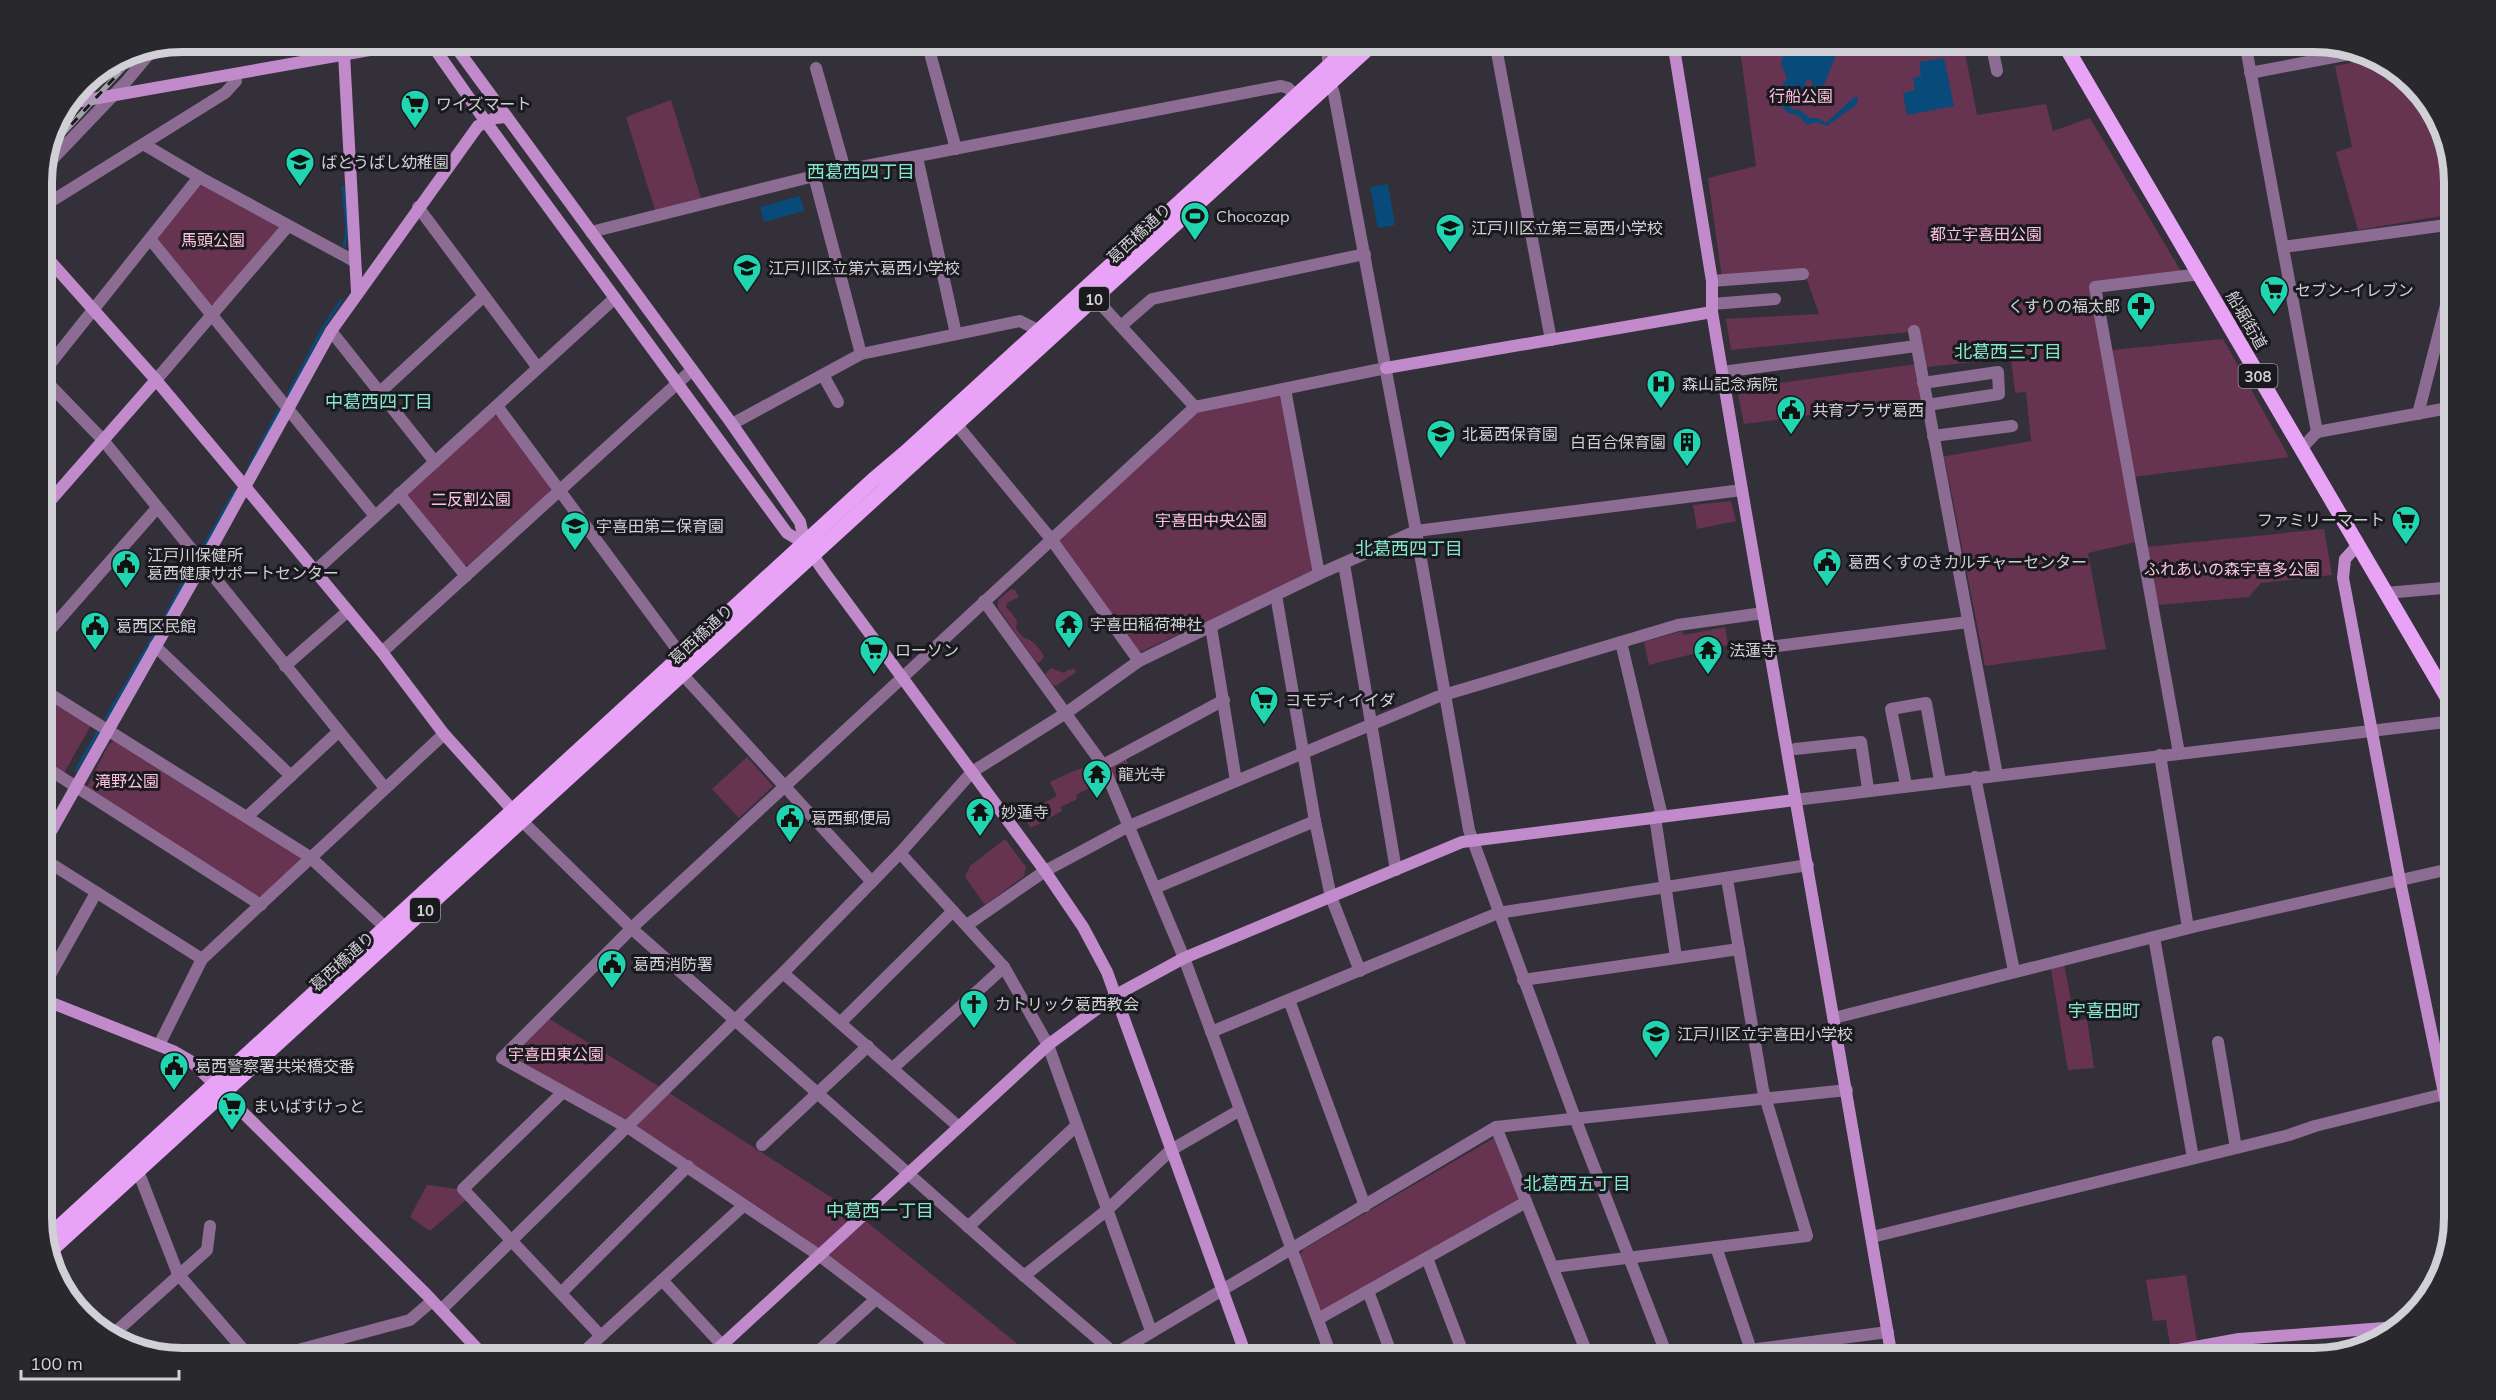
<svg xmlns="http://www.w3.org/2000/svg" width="2496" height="1400" viewBox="0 0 2496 1400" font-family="Mulish,'Noto Sans JP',sans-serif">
	<rect width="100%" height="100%" fill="#33303a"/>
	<g fill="#663451">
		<path d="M1739 42H1963L1977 115 2046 104 2053 131 2090 118 2182 273 2092 285 2103 351 2223 339 2289 457 2125 478 2136 542 2088 553 2106 649 1985 666 1945 460 1941 457 2031 441 2026 392 2015 393 2011 358 1917 368 1922 400 1744 424 1737 389 1916 364 1909 332 1731 350 1726 319 1819 314 1804 271 1722 278 1708 178 1756 166Z"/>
		<path d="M2373 58 2384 61 2427 101 2450 212 2447 215 2358 230 2336 152 2352 147 2335 66Z"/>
		<path d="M671 100 701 198 655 210 626 117Z"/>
		<path d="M199 184 280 226 215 305 210 304 156 243V237Z"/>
		<path d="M1281 394 1314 572 1138 653 1057 540 1198 411Z"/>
		<path d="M493 416 498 417 551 485 550 491 468 565H463L408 497V492Z"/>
		<path d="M1731 501 1736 521 1697 529 1693 505Z"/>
		<path d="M2324 529 2332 575 2261 583 2249 597 2157 605 2146 547Z"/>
		<path d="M1011 589 1015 590 1019 597 1007 603 1006 607 1017 620 1016 629 1024 638C1032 639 1041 649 1044 657L1039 663 1036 662 998 608V600Z"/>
		<path d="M1725 627 1728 645 1649 665 1644 642 1682 631 1684 635Z"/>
		<path d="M1051 668 1064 673 1068 670 1074 669 1076 672 1056 686 1053 685 1045 674Z"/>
		<path d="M42 694 91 725 64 773 42 760Z"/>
		<path d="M114 741 300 854 301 862 264 896H258L86 789 109 744Z"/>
		<path d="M747 757 773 786 739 818 712 789Z"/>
		<path d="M1126 759 1133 774 1117 781 1111 769 1113 765Z"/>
		<path d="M1092 765 1101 782 1076 795 1077 799 1061 807 1062 811 1031 828 1022 814 1057 796 1050 782 1071 772Z"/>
		<path d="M1005 839 1026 867 1024 876 985 905 965 877 970 866Z"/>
		<path d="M2064 964 2075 1021 2087 1019 2094 1068 2068 1070 2051 969Z"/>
		<path d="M548 1018 660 1087 857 1214 1035 1358H962L818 1248 517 1061V1051Z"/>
		<path d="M1494 1138 1519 1198 1516 1203 1323 1310 1319 1308 1300 1255 1304 1249Z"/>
		<path d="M427 1185 457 1189 467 1199 430 1231 410 1217Z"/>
		<path d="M2186 1275 2198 1347 2171 1351 2166 1320 2153 1321 2146 1280Z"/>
	</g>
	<g fill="#084a79">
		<path d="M1781 42H1841L1822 90 1814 93 1812 82 1808 78 1798 101H1794L1790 105 1791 109 1799 110 1810 118H1818L1826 123 1854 97 1858 98 1857 104 1827 126 1816 122 1807 125 1799 116 1788 113 1779 103 1778 93 1787 78 1781 64 1785 49Z"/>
		<path d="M1944 58 1954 106 1907 115 1903 93 1915 90 1913 78 1921 76 1919 62Z"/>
		<path d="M1388 184 1395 225 1378 228 1370 187Z"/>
		<path d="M800 196 804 211 764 222 760 207Z"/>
	</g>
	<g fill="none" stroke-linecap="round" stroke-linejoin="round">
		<g stroke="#084a79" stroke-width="3">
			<path d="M343 187 347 229 344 246"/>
			<path d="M288 395 323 328 341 301"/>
			<path d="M249 467 279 410"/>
			<path d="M204 546 235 491"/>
			<path d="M106 718 169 610 193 563"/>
			<path d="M76 770 98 732"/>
		</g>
		<g stroke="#8d6c94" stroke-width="12">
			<path d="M343 42 344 54"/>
			<path d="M927 42 956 149"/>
			<path d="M1326 42C1329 59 1328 78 1334 94L1416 531 1469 830 1575 1118 1668 1358"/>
			<path d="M1495 42 1551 340"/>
			<path d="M1991 42 1997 71"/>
			<path d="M2245 42 2317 432"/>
			<path d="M816 68 845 170"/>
			<path d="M2250 73 2355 53"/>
			<path d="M77 102V94L94 75"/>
			<path d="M145 145 199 177 354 261"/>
			<path d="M917 157 956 334"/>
			<path d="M44 168 125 83 155 47"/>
			<path d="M2452 168 2454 176"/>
			<path d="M814 176 861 354"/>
			<path d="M42 207 225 93 236 81 235 74"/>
			<path d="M418 207 538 368"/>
			<path d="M591 232 814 176 1281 86 1288 88 1301 101"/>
			<path d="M150 239 375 516"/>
			<path d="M2283 247 2454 224"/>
			<path d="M1712 281 1803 274"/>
			<path d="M1095 298 1195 407"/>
			<path d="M1712 304 1775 299"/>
			<path d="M1121 326 1152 299 1365 254"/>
			<path d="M331 331 435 462"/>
			<path d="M1914 331 1997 775"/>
			<path d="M1722 372 1916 346"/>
			<path d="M42 374 199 177"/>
			<path d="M823 375 838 402"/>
			<path d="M42 377 103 440 385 788"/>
			<path d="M156 380 288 226"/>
			<path d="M1923 383 1998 372 1999 394 1927 405"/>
			<path d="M1285 389 1319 574"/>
			<path d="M379 393 484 296"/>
			<path d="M497 406 682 656"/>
			<path d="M2418 414 2454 274"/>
			<path d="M732 424 861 354 1020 321 1038 330"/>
			<path d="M957 425 1051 539 1139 661"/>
			<path d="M1933 436 2012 426"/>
			<path d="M2301 449 2317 432 2454 407"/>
			<path d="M399 494 466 576"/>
			<path d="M1344 564 1396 870"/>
			<path d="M315 571 615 298"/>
			<path d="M2386 593 2454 587"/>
			<path d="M1276 595 1315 821 1331 897 1360 971"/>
			<path d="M984 601 1103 765 1184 958 1332 1358"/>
			<path d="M1211 627 1236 781"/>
			<path d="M42 639 157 508"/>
			<path d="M1621 642 1662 816"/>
			<path d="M155 646 291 776"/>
			<path d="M1769 647 1968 622"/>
			<path d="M382 652 692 370"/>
			<path d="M285 666 348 611"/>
			<path d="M683 675 872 882"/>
			<path d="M42 689 310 857 385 927"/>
			<path d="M1795 749 1861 742 1868 789"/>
			<path d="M2179 753 2095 287 2200 274"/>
			<path d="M2160 755 2188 928"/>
			<path d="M42 765 261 905"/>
			<path d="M1103 765 1224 700"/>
			<path d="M1975 777 2014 971"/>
			<path d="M1906 785 1891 709 1926 703 1940 781"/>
			<path d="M1795 800 2454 721"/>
			<path d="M248 816 338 732"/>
			<path d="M1655 817 1676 957"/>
			<path d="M523 822 631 928 1008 1262 1120 1358"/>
			<path d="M900 853 1004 967 1048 1045 1151 1331"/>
			<path d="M42 858 202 959"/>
			<path d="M1155 888 1315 821"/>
			<path d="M967 925 1045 871 1129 826 1437 697 1678 625 1763 613"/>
			<path d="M2154 937 2193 1158"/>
			<path d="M783 973 959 1127"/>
			<path d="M1523 980 1739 949"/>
			<path d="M42 989 96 893"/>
			<path d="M1289 1000 1365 1206"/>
			<path d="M1834 1018 2197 926 2454 868"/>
			<path d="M841 1022 953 911"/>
			<path d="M1211 1032 1498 913 1808 865"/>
			<path d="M2218 1042 2236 1148"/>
			<path d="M159 1045 202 959 444 734"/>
			<path d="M893 1068 1004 967"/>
			<path d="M562 1093 463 1189 601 1336"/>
			<path d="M1496 1127 1589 1358"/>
			<path d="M762 1145 868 1046"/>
			<path d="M138 1171 178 1274 248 1355"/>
			<path d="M968 1227 1076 1126"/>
			<path d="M1872 1237 2289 1135 2315 1126 2444 1094"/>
			<path d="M1716 1247 1751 1350"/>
			<path d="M1427 1258 1465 1358"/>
			<path d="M1553 1267 1807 1236 1763 1090 1727 879"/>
			<path d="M1024 1276 1107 1210 1171 1150 1240 1110"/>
			<path d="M662 1280 734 1358"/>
			<path d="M1368 1291 1393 1358"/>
			<path d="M561 1293 688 1166"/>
			<path d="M441 1310 783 973 900 853 972 772 1066 713 1139 661 1319 574 1416 531 1742 490"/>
			<path d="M1318 1319 1526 1202"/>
			<path d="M110 1337 207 1250 210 1226"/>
			<path d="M244 1358 248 1355 294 1351 410 1320 432 1301"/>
			<path d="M577 1358 743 1206"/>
			<path d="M811 1358 876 1299"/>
			<path d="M917 1358 933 1342"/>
			<path d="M954 1358 820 1256 632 1130 502 1058 638 922 1195 407 1386 368"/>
			<path d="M1108 1358 1496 1127 1847 1090"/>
			<path d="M1687 1358 1888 1332"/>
		</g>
		<g stroke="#c18bcb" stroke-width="12">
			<path d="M430 42 486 122 787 533 805 544"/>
			<path d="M452 42 732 424 800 522 805 544 825 573 1045 871 1083 927 1107 972 1247 1358"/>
			<path d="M1673 42 1712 281V312L1742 490 1892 1358"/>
			<path d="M344 54 357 292"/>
			<path d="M70 103 415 42"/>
			<path d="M42 252 156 380 238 478 382 652 444 734 517 815"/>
			<path d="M1386 368 1712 312"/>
			<path d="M42 510 156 380"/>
			<path d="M2357 546 2345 559 2343 578 2400 881 2454 1141"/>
			<path d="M42 847 203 563 331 331 478 126 495 118 507 117"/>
			<path d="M42 999 173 1051 192 1062 427 1295 486 1358"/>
			<path d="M708 1358 1048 1045 1116 995 1184 958 1462 842 1795 800"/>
			<path d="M2135 1358 2239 1339 2397 1327"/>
		</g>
		<g stroke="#e8a3f6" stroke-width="15">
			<path d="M2063 42 2454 709"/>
			<path d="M46 1239 873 480 906 452 1355 42"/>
			<path d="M50 1251 1375 42"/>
		</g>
		<g stroke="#a3a1a9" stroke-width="5">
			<path id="rail" d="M47 151 140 50"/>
		</g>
		<use href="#rail" stroke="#1a191e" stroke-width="3" stroke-dasharray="9" stroke-linecap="butt"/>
	</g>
	<defs>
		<g id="supermarket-pin" transform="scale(1.5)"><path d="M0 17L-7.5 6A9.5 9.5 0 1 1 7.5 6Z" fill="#20d5b0" stroke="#1a191e"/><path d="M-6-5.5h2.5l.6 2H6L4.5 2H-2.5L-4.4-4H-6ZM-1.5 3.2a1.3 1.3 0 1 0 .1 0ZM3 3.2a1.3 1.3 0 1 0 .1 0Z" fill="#111"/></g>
		<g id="school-pin" transform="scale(1.5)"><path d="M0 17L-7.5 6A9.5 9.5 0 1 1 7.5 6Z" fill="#20d5b0" stroke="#1a191e"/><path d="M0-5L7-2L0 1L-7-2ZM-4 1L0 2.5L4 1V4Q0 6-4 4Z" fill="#111"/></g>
		<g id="stadium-pin" transform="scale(1.5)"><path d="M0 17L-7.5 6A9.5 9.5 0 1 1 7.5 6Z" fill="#20d5b0" stroke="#1a191e"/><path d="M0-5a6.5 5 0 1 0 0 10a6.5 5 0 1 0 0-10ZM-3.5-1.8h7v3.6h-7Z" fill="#111"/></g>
		<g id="pharmacy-pin" transform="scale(1.5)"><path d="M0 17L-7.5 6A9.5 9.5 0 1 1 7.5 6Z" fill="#20d5b0" stroke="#1a191e"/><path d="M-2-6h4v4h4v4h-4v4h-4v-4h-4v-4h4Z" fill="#111"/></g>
		<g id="hospital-pin" transform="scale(1.5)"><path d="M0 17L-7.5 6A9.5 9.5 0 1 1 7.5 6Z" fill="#20d5b0" stroke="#1a191e"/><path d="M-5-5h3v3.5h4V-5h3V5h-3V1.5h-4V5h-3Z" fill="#111"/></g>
		<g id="civic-pin" transform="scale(1.5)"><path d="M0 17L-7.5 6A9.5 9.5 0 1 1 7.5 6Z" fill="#20d5b0" stroke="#1a191e"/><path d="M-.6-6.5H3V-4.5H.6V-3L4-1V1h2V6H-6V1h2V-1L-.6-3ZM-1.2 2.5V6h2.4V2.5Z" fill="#111"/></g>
		<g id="building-pin" transform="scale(1.5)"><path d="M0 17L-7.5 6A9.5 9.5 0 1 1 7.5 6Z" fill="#20d5b0" stroke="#1a191e"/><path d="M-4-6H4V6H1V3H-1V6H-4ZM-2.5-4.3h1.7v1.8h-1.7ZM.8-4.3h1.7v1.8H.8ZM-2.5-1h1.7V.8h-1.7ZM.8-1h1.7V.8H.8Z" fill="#111"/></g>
		<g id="temple-pin" transform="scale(1.5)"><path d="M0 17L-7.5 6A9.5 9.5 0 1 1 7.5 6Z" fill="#20d5b0" stroke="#1a191e"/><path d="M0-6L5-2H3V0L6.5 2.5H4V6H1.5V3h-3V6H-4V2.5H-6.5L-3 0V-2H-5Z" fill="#111"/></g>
		<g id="church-pin" transform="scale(1.5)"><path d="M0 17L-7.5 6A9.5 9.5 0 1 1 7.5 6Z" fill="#20d5b0" stroke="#1a191e"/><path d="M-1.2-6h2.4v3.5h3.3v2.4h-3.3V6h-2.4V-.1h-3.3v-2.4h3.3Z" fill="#111"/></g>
	</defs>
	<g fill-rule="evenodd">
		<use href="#supermarket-pin" x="415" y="104"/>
		<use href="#school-pin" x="300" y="162"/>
		<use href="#stadium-pin" x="1195" y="216"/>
		<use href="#school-pin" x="1450" y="228"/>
		<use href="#school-pin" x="747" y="268"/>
		<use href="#supermarket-pin" x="2274" y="290"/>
		<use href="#pharmacy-pin" x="2141" y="306"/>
		<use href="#hospital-pin" x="1661" y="384"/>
		<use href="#civic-pin" x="1791" y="410"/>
		<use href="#school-pin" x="1441" y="434"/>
		<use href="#building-pin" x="1687" y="442"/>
		<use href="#supermarket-pin" x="2406" y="520"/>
		<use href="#school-pin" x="575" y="526"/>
		<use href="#civic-pin" x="1827" y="562"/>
		<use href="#civic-pin" x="126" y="564"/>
		<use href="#temple-pin" x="1069" y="624"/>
		<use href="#civic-pin" x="95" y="626"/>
		<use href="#supermarket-pin" x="874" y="650"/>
		<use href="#temple-pin" x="1708" y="650"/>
		<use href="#supermarket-pin" x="1264" y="700"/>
		<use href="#temple-pin" x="1097" y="774"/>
		<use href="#temple-pin" x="980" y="812"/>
		<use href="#civic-pin" x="790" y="818"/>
		<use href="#civic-pin" x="612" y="964"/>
		<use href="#church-pin" x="974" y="1004"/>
		<use href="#school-pin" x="1656" y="1034"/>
		<use href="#civic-pin" x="174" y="1066"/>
		<use href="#supermarket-pin" x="232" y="1106"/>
	</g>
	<g text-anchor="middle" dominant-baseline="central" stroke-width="6" stroke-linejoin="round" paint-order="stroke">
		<g fill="#1a191e" stroke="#9a999f" stroke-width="1.5">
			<rect x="1079" y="287" width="30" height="24" rx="4.5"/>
			<rect x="2238.5" y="364" width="39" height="24" rx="4.5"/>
			<rect x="410" y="898" width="30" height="24" rx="4.5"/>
		</g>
		<g font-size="15" font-weight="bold" fill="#d1d0d6">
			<text x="1094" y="299">10</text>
			<text x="2258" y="376">308</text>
			<text x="425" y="910">10</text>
		</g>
		<g font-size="16" fill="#fdc2e2" stroke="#1a191e">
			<text x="1801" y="96">行船公園</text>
			<text x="1986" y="234">都立宇喜田公園</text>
			<text x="213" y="240">馬頭公園</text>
			<text x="471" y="499">二反割公園</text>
			<text x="1211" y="520">宇喜田中央公園</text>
			<text x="2232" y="569">ふれあいの森宇喜多公園</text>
			<text x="127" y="781">滝野公園</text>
			<text x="556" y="1054">宇喜田東公園</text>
		</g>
		<g font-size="16" fill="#d1d0d6" stroke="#1a191e" text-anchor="start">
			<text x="436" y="104">ワイズマート</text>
			<text x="321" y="162">ばとうばし幼稚園</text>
			<text x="1216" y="216">Chocozap</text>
			<text x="1471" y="228">江戸川区立第三葛西小学校</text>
			<text x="768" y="268">江戸川区立第六葛西小学校</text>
			<text x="2295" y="290">セブン-イレブン</text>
			<text x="2120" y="306" text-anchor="end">くすりの福太郎</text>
			<text x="1682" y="384">森山記念病院</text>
			<text x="1812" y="410">共育プラザ葛西</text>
			<text x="1462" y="434">北葛西保育園</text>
			<text x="1666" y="442" text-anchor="end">白百合保育園</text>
			<text x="2385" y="520" text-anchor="end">ファミリーマート</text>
			<text x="596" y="526">宇喜田第二保育園</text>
			<text x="147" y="555">江戸川保健所<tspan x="147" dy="18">葛西健康サポートセンター</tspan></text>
			<text x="1848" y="562">葛西くすのきカルチャーセンター</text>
			<text x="1090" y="624">宇喜田稲荷神社</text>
			<text x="116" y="626">葛西区民館</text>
			<text x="895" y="650">ローソン</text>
			<text x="1729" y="650">法蓮寺</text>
			<text x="1285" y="700">コモディイイダ</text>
			<text x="1118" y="774">龍光寺</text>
			<text x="1001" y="812">妙蓮寺</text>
			<text x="811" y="818">葛西郵便局</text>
			<text x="633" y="964">葛西消防署</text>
			<text x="995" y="1004">カトリック葛西教会</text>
			<text x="1677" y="1034">江戸川区立宇喜田小学校</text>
			<text x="195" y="1066">葛西警察署共栄橋交番</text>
			<text x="253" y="1106">まいばすけっと</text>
		</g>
		<g font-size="16" fill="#d1d0d6" stroke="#1a191e">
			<text transform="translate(1139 233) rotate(-43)">葛西橋通り</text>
			<text transform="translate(2247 320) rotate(60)">船堀街道</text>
			<text transform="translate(701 634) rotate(-43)">葛西橋通り</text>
			<text transform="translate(342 961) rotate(-42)">葛西橋通り</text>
		</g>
		<g font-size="18" fill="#86e6cb" stroke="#1a191e">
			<text x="861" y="171">西葛西四丁目</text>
			<text x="2008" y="351">北葛西三丁目</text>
			<text x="379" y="401">中葛西四丁目</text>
			<text x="1409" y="548">北葛西四丁目</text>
			<text x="2104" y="1010">宇喜田町</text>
			<text x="1577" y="1183">北葛西五丁目</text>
			<text x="880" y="1210">中葛西一丁目</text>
		</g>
	</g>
	<path d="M0 0H2496V1400H0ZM182 52H2314A130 130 0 0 1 2444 182V1218A130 130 0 0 1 2314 1348H182A130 130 0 0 1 52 1218V182A130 130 0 0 1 182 52Z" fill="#29282d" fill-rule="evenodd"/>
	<path fill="none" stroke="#d1d0d6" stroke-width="8" d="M182 52H2314A130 130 0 0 1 2444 182V1218A130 130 0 0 1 2314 1348H182A130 130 0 0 1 52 1218V182A130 130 0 0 1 182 52Z"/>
	<path d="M21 1370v9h158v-9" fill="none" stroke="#d1d0d6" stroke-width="3"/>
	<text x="30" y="1370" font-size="18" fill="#d1d0d6" stroke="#1a191e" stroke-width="4.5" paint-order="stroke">100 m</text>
</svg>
